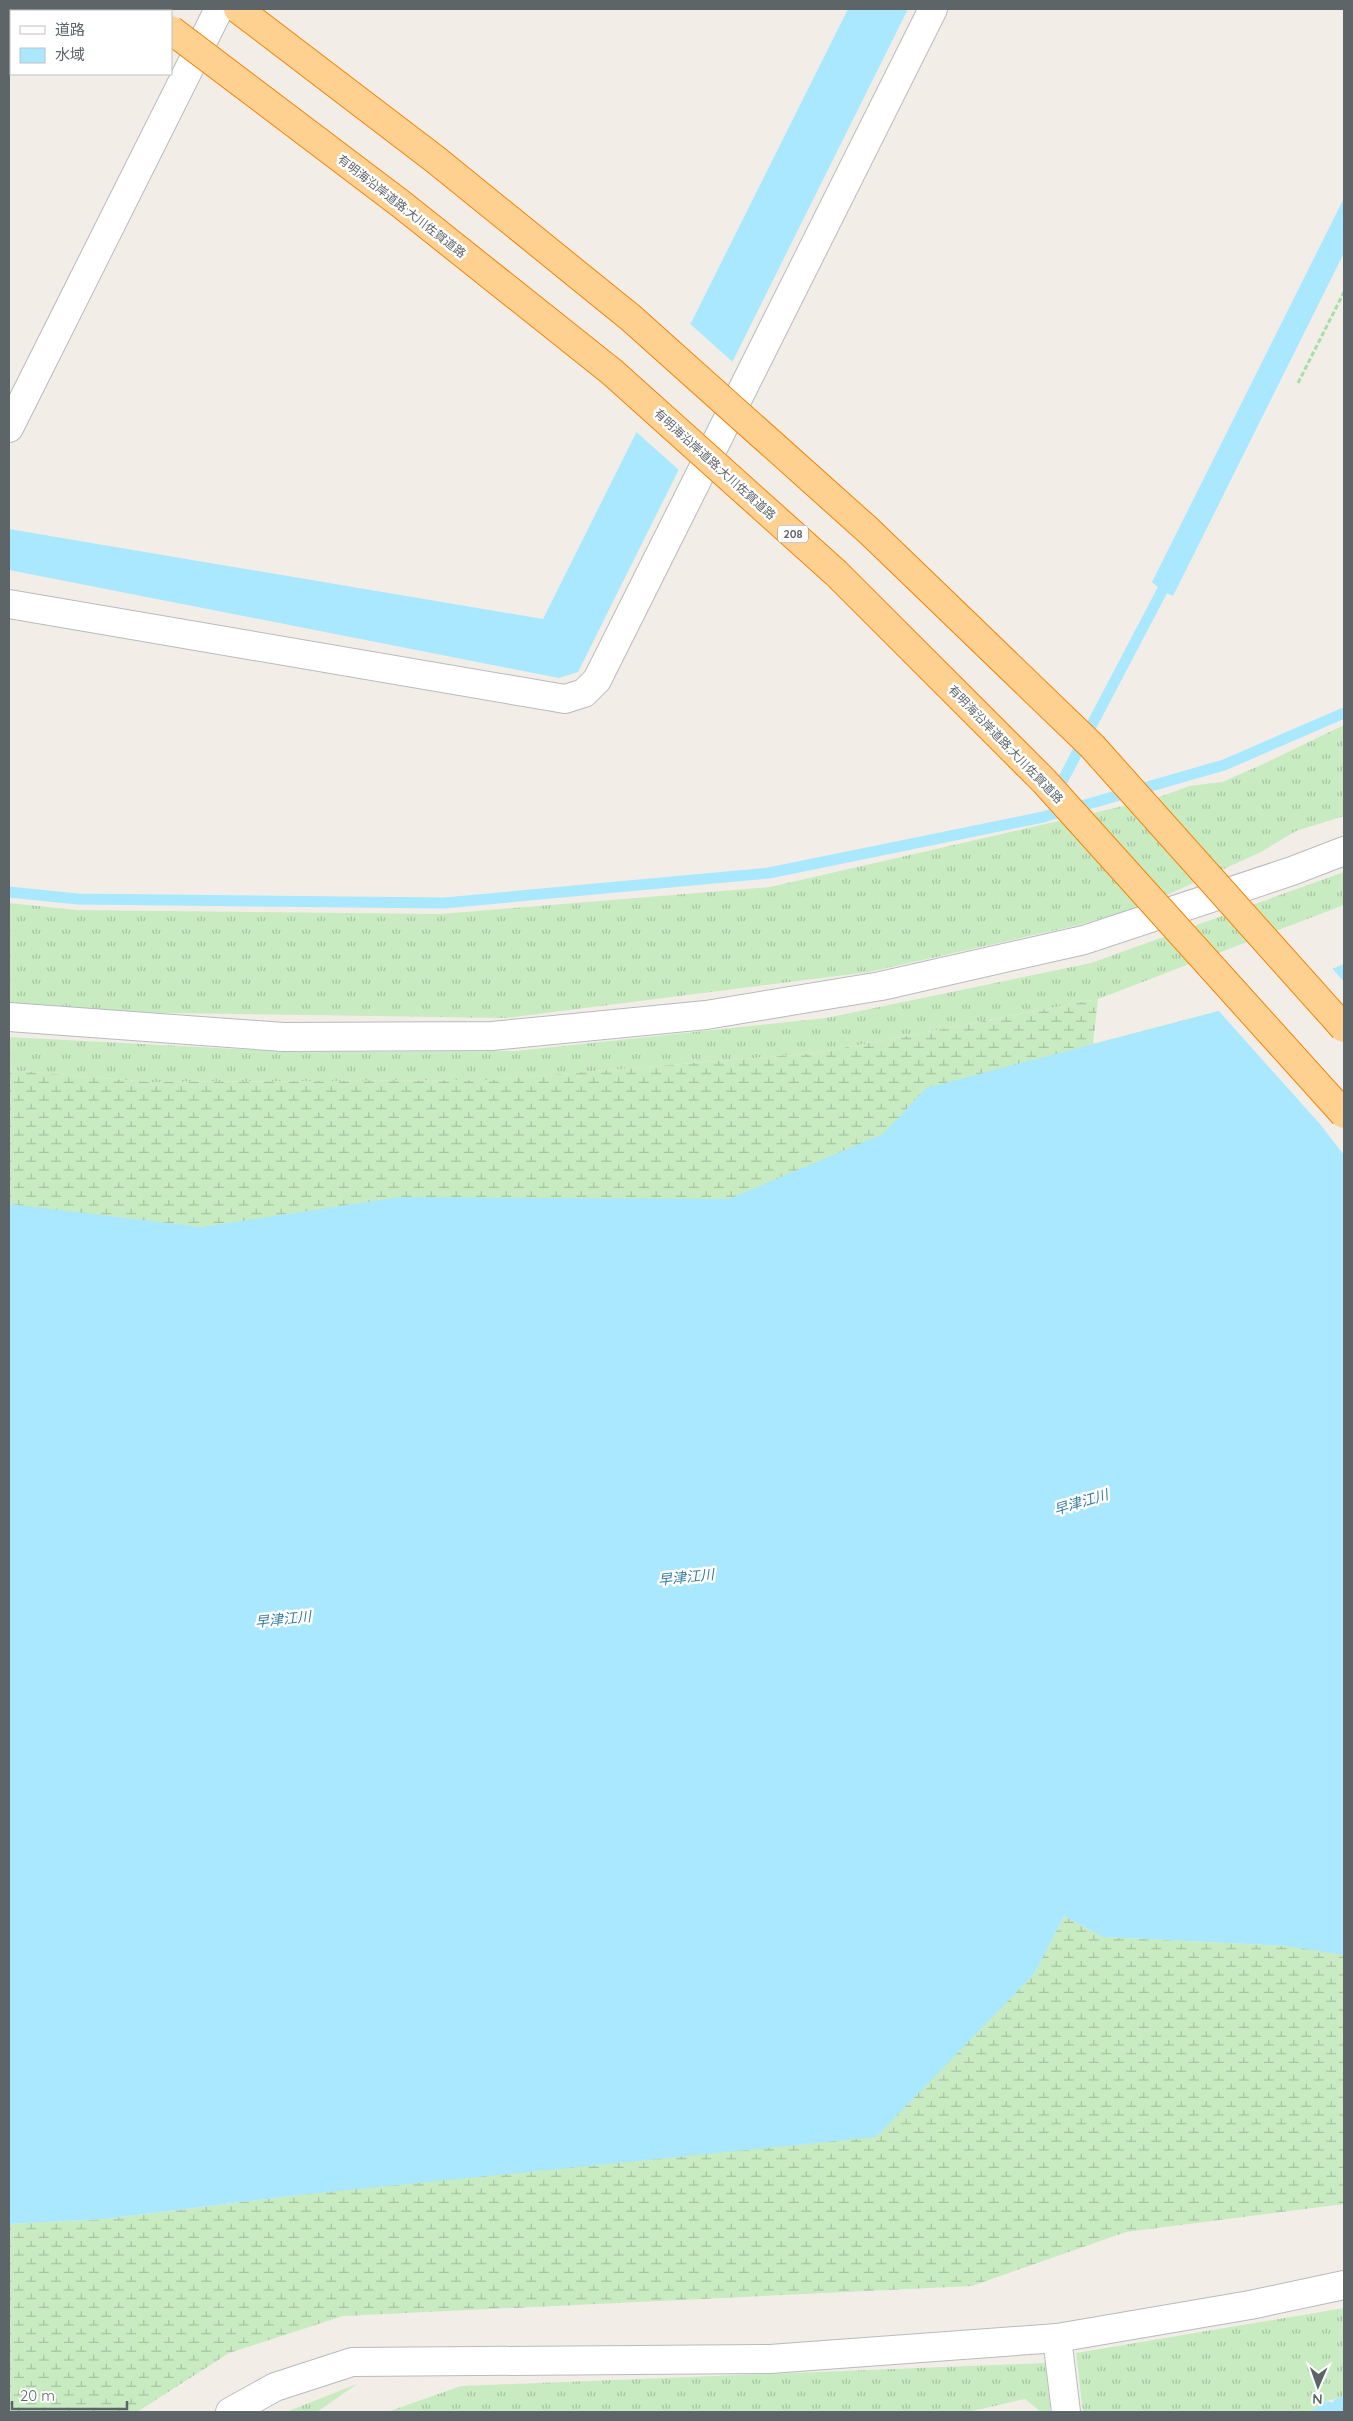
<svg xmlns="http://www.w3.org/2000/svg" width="1353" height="2421" viewBox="0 0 1353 2421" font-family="Quicksand,'Noto Sans JP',sans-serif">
	<defs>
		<pattern id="grass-tufts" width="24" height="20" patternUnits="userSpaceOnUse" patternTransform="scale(1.25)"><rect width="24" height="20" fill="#c9ebc2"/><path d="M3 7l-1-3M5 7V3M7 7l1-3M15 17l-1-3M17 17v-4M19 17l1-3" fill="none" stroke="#a6c2a2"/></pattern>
		<pattern id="wetland-marsh" width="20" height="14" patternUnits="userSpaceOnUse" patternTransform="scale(1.25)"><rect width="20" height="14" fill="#c9ebc2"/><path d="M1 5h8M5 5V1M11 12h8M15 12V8" fill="none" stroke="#a6c2a2"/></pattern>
	</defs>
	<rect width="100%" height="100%" fill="#f2eee7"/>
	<g fill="url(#grass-tufts)">
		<path d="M1344 725V816L1296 831 1261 852 1143 906 1079 925 869 972 506 1018 94 1012 9 1003V903L76 910 441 914 770 887 1154 799 1189 786 1222 782 1259 766Z"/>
		<path d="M1344 872V905L1098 999 817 1053 488 1080 150 1082 9 1070V1037L292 1052 516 1051 826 1018 1091 963Z"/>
		<path d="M1344 2308V2397L1326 2401 1310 2412H1083L1076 2353Z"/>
		<path d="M1045 2363 1051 2412H1041L1025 2399 968 2412H387L461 2386Z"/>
		<path d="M357 2384 317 2412H286Z"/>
	</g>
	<g fill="url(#wetland-marsh)">
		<path d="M1344 964 1226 1174 9 1252V1070L150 1082 488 1080 817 1053 1098 999 1093 1044 1261 1000Z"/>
		<path d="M1064 1916 1104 1937 1287 1946 1344 1939V2204L1126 2232 972 2286 343 2316 229 2353 137 2412H9V2224L104 2219 308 2194 1034 1974Z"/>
	</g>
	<g fill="#aae8ff">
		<path d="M848 9H908L578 672 559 678 9 570V529L543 619Z"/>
		<path d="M1344 198V253L1173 596 1162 591 1152 582Z"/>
		<path d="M1344 964V1955L1287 1946 1103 1937 1064 1916 1034 1974 876 2137 308 2194 104 2219 9 2224V1204L202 1227 400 1197 729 1199 883 1134 926 1088 1261 1000Z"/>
		<path d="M1326 2401 1344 2405V2410L1341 2412H1310Z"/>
	</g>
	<g fill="#f2eee7">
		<path d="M688 322 734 363 680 471 634 430Z"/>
		<path d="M1331 967 1344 982V1155L1320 1124 1217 1009 1260 997Z"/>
	</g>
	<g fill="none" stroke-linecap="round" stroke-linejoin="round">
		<g stroke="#aae8ff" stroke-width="11">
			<path d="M1056 793 1162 591"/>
			<path d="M9 892 78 899 444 903 769 873 1043 817 1224 765 1344 713"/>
			<path d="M1338 2404 1344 2402"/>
		</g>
		<g stroke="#b7bbbf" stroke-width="30">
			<g id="minor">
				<path d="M9 428 219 9"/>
				<path d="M9 604 565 699 584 693 597 680 933 9"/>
				<path d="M9 1017 283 1037 492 1036 706 1015 881 986 1084 940 1292 871 1344 851"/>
				<path d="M1057 2338 1066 2412"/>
				<path d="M230 2412 275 2387 352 2362 770 2359 1057 2338 1250 2305 1344 2285"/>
			</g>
		</g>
		<g stroke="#f98200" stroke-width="30">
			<path id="highway" d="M141 9 145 11"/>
		</g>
		<path stroke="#a4dea9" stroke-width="3" stroke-dasharray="5 2.5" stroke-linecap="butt" d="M1298 383 1344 292"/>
		<use href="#minor" stroke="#fff" stroke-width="28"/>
		<use href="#highway" stroke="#ffd191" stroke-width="28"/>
		<g stroke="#f98200" stroke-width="30" stroke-linecap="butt">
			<g id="highway-bridge">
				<path d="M238 9 436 160 631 318 869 531 1092 746 1344 1028"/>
				<path d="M171 30 401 204 612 372 836 573 1044 781 1344 1114"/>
			</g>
		</g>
		<use href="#highway-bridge" stroke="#ffd191" stroke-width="28"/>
	</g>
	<g text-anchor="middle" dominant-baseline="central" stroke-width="5" stroke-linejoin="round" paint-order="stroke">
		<rect fill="#fff" stroke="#8e9396" stroke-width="1" x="778" y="525.5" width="30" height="17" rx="4"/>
		<g font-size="11" font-weight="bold" fill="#5e6569">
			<text x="793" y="534">208</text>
		</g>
		<g font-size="12" fill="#5e6569" stroke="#fff">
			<text transform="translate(402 206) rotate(38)">有明海沿岸道路;大川佐賀道路</text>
			<text transform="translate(715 464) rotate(42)">有明海沿岸道路;大川佐賀道路</text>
			<text transform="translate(1006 744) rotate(46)">有明海沿岸道路;大川佐賀道路</text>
		</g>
		<g font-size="14" font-style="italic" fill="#347aa0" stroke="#fff">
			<text transform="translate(1081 1502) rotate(-17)">早津江川</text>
			<text transform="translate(686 1577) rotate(-6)">早津江川</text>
			<text transform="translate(283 1619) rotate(-6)">早津江川</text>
		</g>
	</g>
	<rect width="1353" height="2421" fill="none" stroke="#5e6569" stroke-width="20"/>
	<rect x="10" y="10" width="162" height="65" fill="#ffffff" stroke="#bfc1c3"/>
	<rect x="20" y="26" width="25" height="8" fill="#ffffff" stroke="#bfc1c3"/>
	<text x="55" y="35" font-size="15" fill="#5e6569">道路</text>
	<rect x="20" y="48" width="25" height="15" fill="#aae8ff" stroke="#bfc1c3"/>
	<text x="55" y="60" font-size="15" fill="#5e6569">水域</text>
	<g transform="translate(1318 2386) rotate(182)" stroke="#ffffff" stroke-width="4" paint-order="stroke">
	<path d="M0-4L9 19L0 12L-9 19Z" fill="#5e6569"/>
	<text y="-8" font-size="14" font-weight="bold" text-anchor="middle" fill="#5e6569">N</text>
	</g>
	<path d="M12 2401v8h115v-8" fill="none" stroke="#5e6569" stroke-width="2.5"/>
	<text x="20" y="2401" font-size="15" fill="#5e6569" stroke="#ffffff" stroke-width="4" paint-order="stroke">20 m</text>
</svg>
